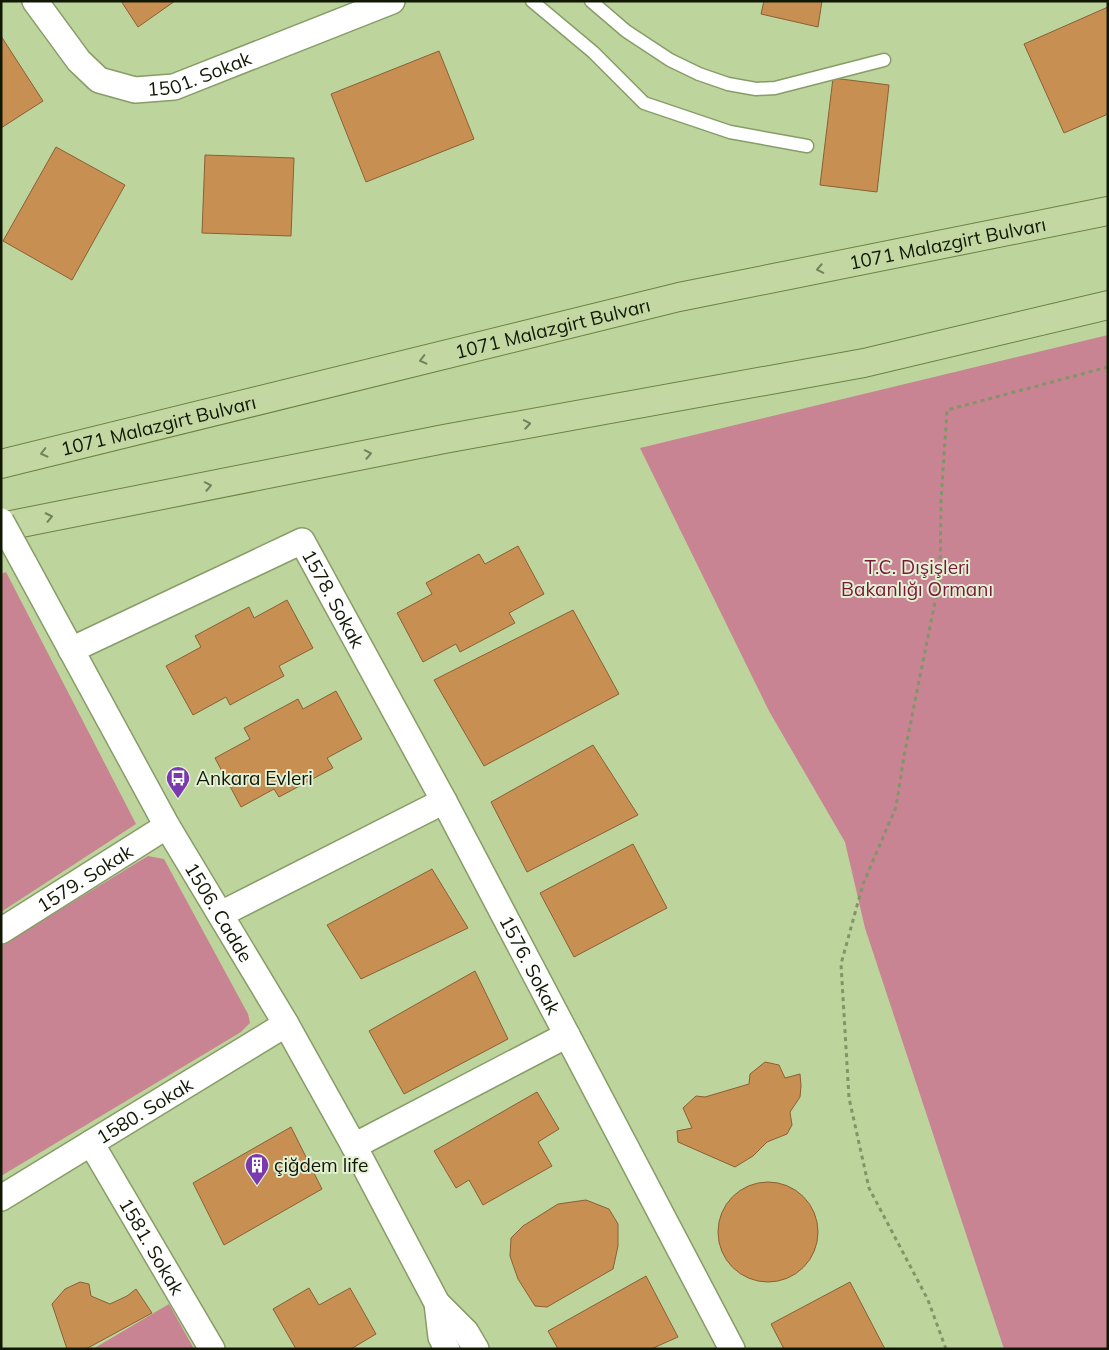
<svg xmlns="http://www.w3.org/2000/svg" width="1109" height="1350" viewBox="0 0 1109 1350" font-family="Mulish,sans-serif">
	<rect width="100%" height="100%" fill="#bdd49c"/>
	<g fill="#c88492">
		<path d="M1108 335V1349H1004L865 928 845 842 769 711 640 448Z"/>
		<path d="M6 572 136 824 1 912V574Z"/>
		<path d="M148 856 164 859 248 1014 250 1023 241 1032 1 1176V946Z"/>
		<path d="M169 1304 194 1349H93Z"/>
	</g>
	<g fill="#c88f52" stroke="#896035">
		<path d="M121 1H175L138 27Z"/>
		<path d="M764 1H822L818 27 761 14Z"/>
		<path d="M1108 7V114L1064 133 1024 44Z"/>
		<path d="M1 36 43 101 1 128Z"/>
		<path d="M439 51 474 139 366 182 331 94Z"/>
		<path d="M833 78 889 85 877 192 820 185Z"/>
		<path d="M56 147 125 185 72 280 3 241Z"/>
		<path d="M205 155 294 158 291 236 202 233Z"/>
		<path d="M518 546 544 594 509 613 515 623 460 652 456 644 423 662 397 613 432 594 426 583 479 554 485 564Z"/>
		<path d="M287 600 313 648 279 666 284 676 230 705 226 697 193 715 166 666 201 647 195 636 249 607 254 618Z"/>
		<path d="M573 610 619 694 484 766 434 680Z"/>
		<path d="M336 691 362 739 327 758 333 768 279 797 274 789 241 807 215 758 250 739 244 728 298 699 303 709Z"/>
		<path d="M593 745 638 815 527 872 491 802Z"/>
		<path d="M633 844 667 908 574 957 540 893Z"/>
		<path d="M432 869 468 928 361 979 327 925Z"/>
		<path d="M475 971 508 1039 404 1094 369 1031Z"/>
		<path d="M765 1062 779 1065 785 1078 800 1074 801 1086 800 1097 790 1112 792 1125 787 1134 767 1142 753 1156 735 1167 678 1142 677 1131 692 1128 683 1108 696 1096 705 1097 749 1084 750 1074Z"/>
		<path d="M537 1092 559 1129 538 1142 552 1166 483 1205 469 1180 456 1188 434 1151Z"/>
		<path d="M291 1127 322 1189 224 1245 193 1183Z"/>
		<circle cx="768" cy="1232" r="50"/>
		<path d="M586 1200 609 1209 618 1224V1246L613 1269 547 1307 535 1306 518 1279 510 1256 511 1238 523 1226 558 1204Z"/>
		<path d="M646 1276 678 1337 651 1349H558L548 1331Z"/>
		<path d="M80 1282 89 1284 91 1296 110 1304 127 1296 136 1289 152 1313 86 1349H67L52 1304 65 1289Z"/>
		<path d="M850 1282 885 1349H784L771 1324Z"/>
		<path d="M309 1288 319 1305 350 1288 376 1334 351 1349H296L273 1309Z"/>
	</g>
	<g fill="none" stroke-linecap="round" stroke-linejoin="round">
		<g stroke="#879d67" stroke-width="15">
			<g id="lane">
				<path d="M532 1 593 52 644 103 730 132 807 146"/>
				<path d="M591 1 626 31 670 60 699 74 728 84 756 89 775 88 884 60"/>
			</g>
		</g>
		<g stroke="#879d67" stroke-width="28">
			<g id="street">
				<path id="s1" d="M35 1 79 61 99 80 135 90 174 87 392 1"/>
				<path id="s2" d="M24 563 167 826 286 1024 354 1146 437 1303 466 1332 476 1349"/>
				<path id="s3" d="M71 650 302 541 444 801"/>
				<path id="s4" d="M221 914 444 801 732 1349"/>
				<path id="s5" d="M1 931 167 826"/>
				<path id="s6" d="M91 1143 212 1349"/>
				<path d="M354 1146 567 1035"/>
				<path id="s7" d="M1 1198 286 1024"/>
				<path d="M437 1303 441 1337 447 1349"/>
			</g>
		</g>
		<g stroke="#6a8342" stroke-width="30">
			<g id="primary">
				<path id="s8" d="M1 464 679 297 1108 211"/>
				<path d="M1 527 444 439 864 363 1108 305"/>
			</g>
		</g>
		<path stroke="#829468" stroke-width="3" stroke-dasharray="4 4" stroke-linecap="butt" d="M946 1349 928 1300 869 1188 849 1098 841 964 863 884 896 807 904 756 940 577 941 501 947 410 1108 367"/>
		<use href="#lane" stroke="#fff" stroke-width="12"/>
		<use href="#street" stroke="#fff" stroke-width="25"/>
		<use href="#primary" stroke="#c2d7a2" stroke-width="28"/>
		<g stroke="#879d67" stroke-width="28" stroke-linecap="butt">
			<path id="street-bridge" d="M1 521 24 563"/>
		</g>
		<use href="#street-bridge" stroke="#fff" stroke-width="25"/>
	</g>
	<defs><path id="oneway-chevron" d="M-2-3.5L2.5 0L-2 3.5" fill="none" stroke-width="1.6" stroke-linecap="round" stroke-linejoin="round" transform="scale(1.25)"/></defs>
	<g stroke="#72815b">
		<use href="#oneway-chevron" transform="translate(820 269) rotate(169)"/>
		<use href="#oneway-chevron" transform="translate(423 360) rotate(166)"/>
		<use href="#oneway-chevron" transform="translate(527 424) rotate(-10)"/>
		<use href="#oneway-chevron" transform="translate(44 453) rotate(166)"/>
		<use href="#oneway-chevron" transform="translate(368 454) rotate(-11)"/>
		<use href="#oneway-chevron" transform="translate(208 486) rotate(-11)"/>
		<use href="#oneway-chevron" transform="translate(49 517) rotate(-12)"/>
	</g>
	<defs>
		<g id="bus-pin" transform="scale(1.25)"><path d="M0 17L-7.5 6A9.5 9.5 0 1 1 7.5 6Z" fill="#7a39ae" stroke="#e4f0d4"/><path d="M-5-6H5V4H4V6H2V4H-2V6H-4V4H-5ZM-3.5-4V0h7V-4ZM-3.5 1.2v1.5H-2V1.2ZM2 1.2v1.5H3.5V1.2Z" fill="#fff"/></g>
		<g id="building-pin" transform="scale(1.25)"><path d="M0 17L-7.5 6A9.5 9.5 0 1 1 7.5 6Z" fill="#7a39ae" stroke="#e4f0d4"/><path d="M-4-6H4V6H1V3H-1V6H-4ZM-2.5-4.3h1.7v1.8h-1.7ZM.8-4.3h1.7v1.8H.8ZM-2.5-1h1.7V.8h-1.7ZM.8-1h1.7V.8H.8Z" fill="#fff"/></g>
	</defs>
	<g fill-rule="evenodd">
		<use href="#bus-pin" x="178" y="778"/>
		<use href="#building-pin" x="257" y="1165"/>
	</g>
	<g text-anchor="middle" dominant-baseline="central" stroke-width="4" stroke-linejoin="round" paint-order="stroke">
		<g font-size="19" fill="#101804" stroke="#e4f0d4">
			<text stroke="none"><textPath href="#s1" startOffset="206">1501. Sokak</textPath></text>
			<text stroke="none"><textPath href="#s8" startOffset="972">1071 Malazgirt Bulvarı</textPath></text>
			<text stroke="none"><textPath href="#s8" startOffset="568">1071 Malazgirt Bulvarı</textPath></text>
			<text stroke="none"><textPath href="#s8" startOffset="162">1071 Malazgirt Bulvarı</textPath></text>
			<text stroke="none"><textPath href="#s3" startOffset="321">1578. Sokak</textPath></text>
			<text stroke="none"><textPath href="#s5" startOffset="99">1579. Sokak</textPath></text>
			<text stroke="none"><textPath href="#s2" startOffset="400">1506. Cadde</textPath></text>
			<text stroke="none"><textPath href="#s4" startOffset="435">1576. Sokak</textPath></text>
			<text stroke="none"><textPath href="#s7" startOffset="168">1580. Sokak</textPath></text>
			<text stroke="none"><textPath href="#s6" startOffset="120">1581. Sokak</textPath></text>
		</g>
		<g font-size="19" fill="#7b183a" stroke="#e4f0d4">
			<text x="917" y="567">T.C. Dışişleri<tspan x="917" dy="22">Bakanlığı Ormanı</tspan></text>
		</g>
		<g font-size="19" fill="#101804" stroke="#e4f0d4" text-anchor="start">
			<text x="196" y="778">Ankara Evleri</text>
			<text x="274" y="1165">çiğdem life</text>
		</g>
	</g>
	<rect width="1109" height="1350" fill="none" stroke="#101804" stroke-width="5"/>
</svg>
